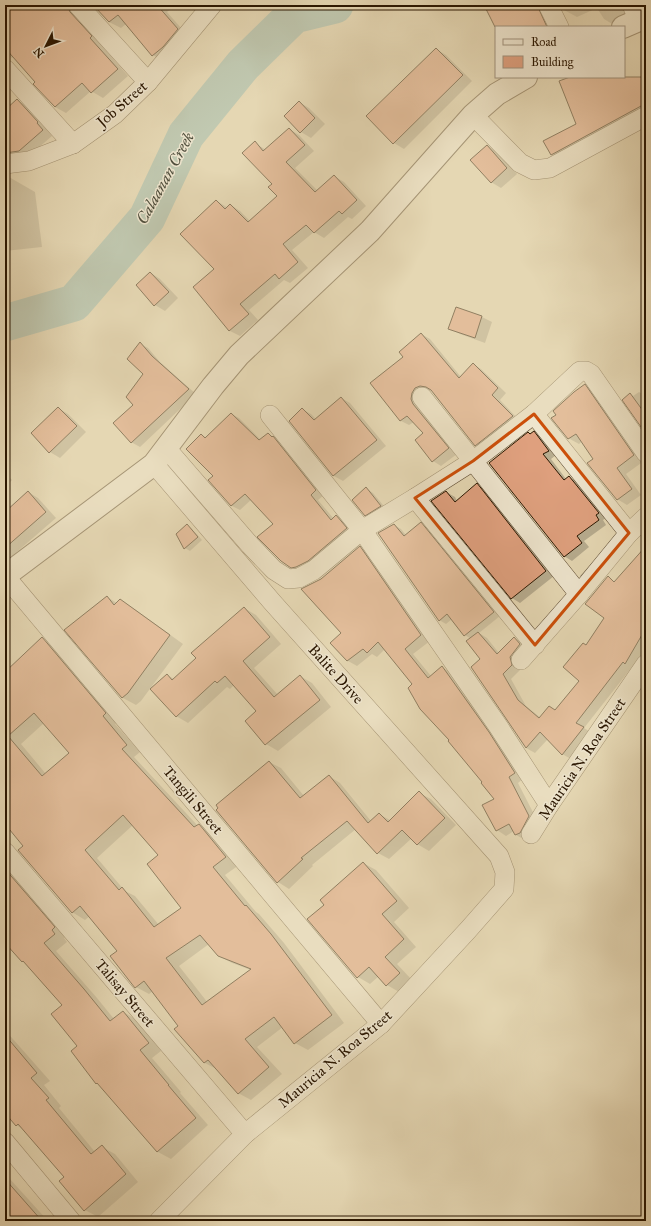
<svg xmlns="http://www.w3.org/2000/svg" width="651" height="1226" viewBox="0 0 651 1226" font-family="'IM FELL Great Primer',serif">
	<rect width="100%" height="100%" fill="#e5d7b3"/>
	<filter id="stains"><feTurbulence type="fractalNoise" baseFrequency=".005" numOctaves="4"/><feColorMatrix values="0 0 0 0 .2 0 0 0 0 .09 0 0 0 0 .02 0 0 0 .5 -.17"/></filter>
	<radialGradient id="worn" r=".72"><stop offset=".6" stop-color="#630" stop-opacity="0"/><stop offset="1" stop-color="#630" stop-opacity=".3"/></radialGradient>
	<g fill="#0003" fill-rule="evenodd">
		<path d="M5 5H81L102 43 101 45 128 76 103 98 91 91 66 113 55 107 37 82 14 56 12 58 5 54Z"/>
		<path d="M94 5H167L170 9 167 12 188 36 164 62 153 55 126 24 121 28 109 22Z"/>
		<path d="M487 5H553L555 27H496Z"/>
		<path d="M561 5H637L617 27 604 19 597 8 577 17 564 10Z"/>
		<path d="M436 49 446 55 472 81 404 149 394 143Z"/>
		<path d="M578 77H617L646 87V119L566 162 552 154 577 124Z"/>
		<path d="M17 100 27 106 48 128 46 129 52 136 29 156 17 158 5 150V101L10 107Z"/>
		<path d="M299 102 309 108 325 124 311 138 301 132Z"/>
		<path d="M289 129 299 135 314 151 295 168 318 191 334 176 344 182 366 206 352 219 348 217 324 238 314 232 292 250 308 268 290 283 284 280 249 310 258 320 240 336 230 331 194 287 215 269 217 201 228 208 231 205 240 211 250 221 278 196 255 143 266 150Z"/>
		<path d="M487 146 497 152 517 174 501 188 491 182Z"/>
		<path d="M9 177 35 192 42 247 5 251V178Z"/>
		<path d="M151 273 160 279 178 298 165 311 155 305Z"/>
		<path d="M457 308 482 317 492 322 485 343 460 334 450 329Z"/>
		<path d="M421 334 430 339 461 377 473 364 481 369 506 393 500 400 521 422 484 450 476 445 432 391 430 390 423 393 457 454 441 466 433 461 424 433 414 422 409 425 401 421 371 383 404 357Z"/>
		<path d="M140 344 148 348 160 362 196 394 140 447 131 442 135 405 144 374Z"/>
		<path d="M585 385 595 391 644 461 626 474 641 495 627 505 617 499 595 459 582 441 579 444 568 438 558 415Z"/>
		<path d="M639 392 646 396V432L630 395 633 396Z"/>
		<path d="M341 398 350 403 386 446 343 481 334 476 290 421 302 409 311 414 316 419Z"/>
		<path d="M58 408 68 414 86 432 60 458 50 452 32 433Z"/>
		<path d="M231 414 239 418 261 440 268 434 277 438 324 495 318 500 334 519 336 516 344 521 354 533 300 572 291 567 274 524 252 499 240 510 232 506 210 480 214 476 202 435 207 438Z"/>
		<path d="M534 432 542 437 556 455 551 459 566 479 569 477 577 482 606 518 603 520 606 525 584 541 589 547 572 561 564 556 531 435Z"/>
		<path d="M5 473 12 480 5 487Z"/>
		<path d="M477 485 485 489 554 576 520 603 512 598 446 492 455 497 457 501Z"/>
		<path d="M366 488 373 493 388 511 373 519 365 515Z"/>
		<path d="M646 488V496L642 491Z"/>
		<path d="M28 492 38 498 56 518 11 557 5 554V513Z"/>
		<path d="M421 523 427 527 500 616 479 633 487 638 499 653 514 638 523 643 519 663 520 670 511 679 526 706 541 718 555 711 581 680 587 646 605 618 608 578 615 582 646 553V648L634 668 632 667 584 728 592 733 571 759 562 754 548 739 535 753 526 748 471 639 465 635 452 619 446 624 439 620 394 525 401 529 406 535Z"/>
		<path d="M187 526 191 528 202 540 190 551 185 548 178 534Z"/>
		<path d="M360 547 369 553 430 641 413 654 431 676 442 667 451 673 524 778 518 783 538 822 525 840 516 835 514 831 506 836 497 830 495 799 414 684 385 649 377 657 372 654 357 666 348 661 332 643 343 633 321 579Z"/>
		<path d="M591 564 594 566 584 578 580 576Z"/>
		<path d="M107 597 117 603 120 601 133 608 183 644 141 701 136 705 123 698 66 630Z"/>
		<path d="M244 608 256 615 281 644 254 668 278 695 300 676 312 683 331 707 278 751 266 744 247 721 258 711 234 685 230 689 227 687 188 723 176 716 167 675 174 679 197 658Z"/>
		<path d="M42 639 55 646 118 721 115 724 140 752 134 757 198 826 199 825 212 832 239 865 225 875 256 912 259 914 284 943 344 1023 308 1050 295 1043 283 1027 257 1047 282 1074 251 1100 238 1093 218 1070 205 1063 176 1029 179 1026 153 991 149 994 136 987 119 951 90 916 85 920 72 912 25 846 5 823V673ZM44 723 70 753 46 774 21 744ZM133 825 160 855 183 909 159 925 135 896 125 891 97 858ZM209 944 219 956 232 963 251 970 208 1003 179 966Z"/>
		<path d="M269 762 281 768 304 796 329 776 340 783 371 821 379 814 390 820 419 793 431 799 456 825 429 851 417 844 412 838 389 859 378 853 356 829 312 865 313 866 289 889 278 882 217 810Z"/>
		<path d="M363 863 376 870 409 908 394 922 416 947 397 964 412 980 399 992 387 985 379 976 370 984 358 977 325 905Z"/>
		<path d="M5 868 14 873 67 935 64 938 67 942 56 951 97 998 114 1019 123 1012 136 1019 161 1051 152 1058 181 1092 180 1093 208 1125 171 1159 158 1152 100 1085 97 1083 79 1046 64 1005 28 965 22 961 5 941Z"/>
		<path d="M5 1030 50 1081 44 1085 61 1106 59 1108 95 1152 102 1147 115 1154 138 1182 98 1217 85 1210 66 1177 25 1130 16 1125 5 1112Z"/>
		<path d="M5 1176 10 1179 48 1221H5Z"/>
	</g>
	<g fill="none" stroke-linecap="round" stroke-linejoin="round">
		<path stroke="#96b9af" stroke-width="37" d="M5 323 74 303 147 218 186 135 243 65 294 15 335 5"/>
	</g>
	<g fill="#dfa07e" stroke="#2a1600" fill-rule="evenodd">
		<path d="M5 5H67L70 12 92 36 90 38 118 69 91 93 82 83 55 107 33 84 35 82 5 48Z"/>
		<path d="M93 5H157L178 29 163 47 152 56 118 15 109 22Z"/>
		<path d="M484 5H537L547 27H495Z"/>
		<path d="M436 48 463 75 393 144 366 116Z"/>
		<path d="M570 77H646V105L641 106 551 155 543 141 576 124 559 81Z"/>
		<path d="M17 99 38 122 37 123 43 130 19 151 5 153V110Z"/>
		<path d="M299 101 315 118 300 133 284 116Z"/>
		<path d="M289 128 305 145 286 162 315 192 334 175 357 200 342 214 339 211 314 233 306 225 283 244 298 262 279 279 275 274 240 304 249 314 229 331 193 287 214 269 180 234 216 200 225 209 230 204 248 222 277 196 268 187 272 184 242 153 255 141 263 151Z"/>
		<path d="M487 145 507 168 491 183 470 160Z"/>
		<path d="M150 272 169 292 154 306 136 285Z"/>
		<path d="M456 307 482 316 475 338 448 329Z"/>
		<path d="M421 333 459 378 473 363 498 388 492 395 513 416 475 446 431 390 426 387 420 386 415 388 412 393 411 399 413 404 449 448 432 462 415 440 423 433 407 416 400 421 370 383 403 357 399 352Z"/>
		<path d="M140 342 152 356 189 389 131 443 113 423 133 405 126 397 143 374 127 359Z"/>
		<path d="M585 384 634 455 617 468 632 489 617 500 587 463 593 459 576 434 568 439 551 418 556 415 553 411 574 392Z"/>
		<path d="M630 393 646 415V434L622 400Z"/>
		<path d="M341 397 377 440 333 476 289 421 302 408 314 420Z"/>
		<path d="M58 407 77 426 49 453 31 433Z"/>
		<path d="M231 413 259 440 268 433 272 437 273 436 316 490 311 495 331 520 336 515 347 528 308 561 296 567 291 568 281 561 257 537 273 524 245 494 231 506 208 480 213 476 186 449 201 434 205 438Z"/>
		<path d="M534 431 549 451 543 454 564 480 569 476 599 513 596 515 599 520 577 536 582 543 564 557 489 463 528 432 530 434Z"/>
		<path d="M477 483 546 571 511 599 431 501 446 491 455 502Z"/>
		<path d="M366 487 381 506 365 516 352 500Z"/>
		<path d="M28 491 46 512 5 548V512Z"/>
		<path d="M421 522 494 612 464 636 447 614 439 621 378 533 394 524 404 536Z"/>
		<path d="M187 524 198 537 184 549 176 534Z"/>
		<path d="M360 546 421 635 405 649 428 678 442 666 489 732 515 773 509 777 529 816 520 833 515 835 509 824 496 831 482 805 494 799 481 783 482 782 448 741 449 740 420 709 408 688 412 684 378 642 367 653 363 649 347 661 330 643 341 633 301 589 321 579Z"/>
		<path d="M646 546V628L625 664 623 662 576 723 584 727 562 755 540 732 526 748 471 667 480 659 466 641 478 632 497 654 514 637 520 644 510 657 512 665 503 674 518 700 539 718 549 706 555 710 579 681 563 667 583 643 586 645 604 618 585 604 608 576 614 582Z"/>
		<path d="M107 596 114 605 120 599 170 635 128 693 122 698 64 630Z"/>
		<path d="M244 607 270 637 243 661 274 697 300 675 320 700 265 745 245 721 256 711 225 676 217 683 215 681 176 717 150 689 167 674 172 680 196 658 191 653Z"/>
		<path d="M42 637 106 713 103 716 127 745 122 749 194 827 199 824 226 857 213 867 245 906 246 905 271 934 332 1015 294 1044 274 1017 245 1039 269 1067 238 1094 208 1060 204 1063 174 1029 178 1026 144 981 135 988 110 956 117 951 80 906 72 913 18 850 23 846 5 824V672ZM34 713 69 753 42 776 8 736ZM123 815 158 855 147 864 181 908 154 927 122 887 119 890 85 850ZM200 935 218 956 251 969 202 1005 166 958Z"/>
		<path d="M269 761 300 798 329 775 368 823 379 813 388 822 419 791 445 818 417 845 402 830 377 854 347 821 301 858 303 859 277 883 216 810 218 808 216 805Z"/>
		<path d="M363 862 397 901 382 914 404 939 385 957 400 973 386 986 369 967 357 978 307 919 324 905 320 900Z"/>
		<path d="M5 869 55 927 52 930 55 934 44 943 84 989 110 1021 123 1011 149 1043 140 1050 169 1085H168L196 1118 157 1152 97 1083 96 1084 71 1051 77 1046 51 1014 62 1005 23 961 22 962 5 943Z"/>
		<path d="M5 1035 37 1073 31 1078 49 1098 46 1100 91 1154 102 1145 126 1174 84 1211 59 1181 64 1177 18 1124 16 1126 5 1113Z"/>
		<path d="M5 1179 42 1221H5Z"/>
	</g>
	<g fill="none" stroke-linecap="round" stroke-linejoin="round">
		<g stroke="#59462d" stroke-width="20">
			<g id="minor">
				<path d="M78 5 148 82"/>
				<path d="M548 5 559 27"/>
				<path d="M632 5 639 21"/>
				<path d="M5 69 73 144"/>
				<path d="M473 115 520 163 534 170 550 168 646 116"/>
				<path d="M5 164 29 161 73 144 115 114 148 82 212 5"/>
				<path d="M422 397 579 594"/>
				<path d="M534 414 629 533"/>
				<path d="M270 415 362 530 498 726 549 805"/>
				<path d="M166 448 250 545 274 570 288 579 299 578 314 570 362 530 415 498 473 461 534 414 580 371H586L591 374 646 453"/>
				<path d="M154 464 273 603 499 856 505 872 504 889 468 930 381 1024 245 1134 159 1221"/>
				<path d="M415 498 535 645"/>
				<path d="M5 576 381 1024"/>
				<path d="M521 660 579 594 629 533 646 517"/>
				<path d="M531 834 549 805 646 664"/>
				<path d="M5 852 245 1134"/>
				<path d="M5 1142 71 1221"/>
			</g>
		</g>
		<g stroke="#59462d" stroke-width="24">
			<g id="tertiary">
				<path d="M623 27 646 17"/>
				<path d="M5 576 154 464 213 386 239 355 370 231 473 115 497 94 526 77"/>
			</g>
		</g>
		<use href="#minor" stroke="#eee5ce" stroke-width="19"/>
		<use href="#tertiary" stroke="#eee5ce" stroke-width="22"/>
	</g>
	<path d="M0 0H651V1226H0ZM534 414 629 533 535 645 415 498 473 461Z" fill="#e5d7b3" fill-opacity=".55" fill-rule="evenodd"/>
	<path fill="none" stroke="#cc4f0a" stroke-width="3" stroke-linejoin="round" d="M534 414 629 533 535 645 415 498 473 461Z"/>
	<g text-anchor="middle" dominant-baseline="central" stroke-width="3" stroke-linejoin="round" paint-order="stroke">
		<g font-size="15" fill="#2a1600" stroke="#eee5ce">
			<text transform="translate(122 104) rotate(-41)">Job Street</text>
			<text transform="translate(336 674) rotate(48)">Balite Drive</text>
			<text transform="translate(582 759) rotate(-56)">Mauricia N. Roa Street</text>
			<text transform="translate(193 800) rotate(50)">Tangili Street</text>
			<text transform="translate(125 993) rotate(50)">Talisay Street</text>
			<text transform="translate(335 1059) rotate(-40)">Mauricia N. Roa Street</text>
		</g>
		<g font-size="16" font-style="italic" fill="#504f3d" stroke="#eee5ce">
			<text transform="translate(165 178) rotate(-61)">Calaanan Creek</text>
		</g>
	</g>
	<rect width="651" height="1226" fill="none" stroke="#e5d7b3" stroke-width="20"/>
	<rect x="6" y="6" width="639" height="1214" fill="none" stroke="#2a1600" stroke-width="2"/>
	<rect x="10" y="10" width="631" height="1206" fill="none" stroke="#2a1600"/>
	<rect x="495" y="26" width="130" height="52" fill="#eee5ce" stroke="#a0927c"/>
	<rect x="503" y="39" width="20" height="6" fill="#eee5ce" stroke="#a0927c"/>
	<text x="531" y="46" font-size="12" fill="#2a1600">Road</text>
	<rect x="503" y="56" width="20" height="12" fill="#dfa07e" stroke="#a0927c"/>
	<text x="531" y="66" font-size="12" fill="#2a1600">Building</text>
	<g transform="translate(46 46) rotate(228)" stroke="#eee5ce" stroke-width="3" paint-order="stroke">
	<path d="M0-3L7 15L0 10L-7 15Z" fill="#2a1600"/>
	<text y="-6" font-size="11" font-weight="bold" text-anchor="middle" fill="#2a1600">N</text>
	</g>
	<rect width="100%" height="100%" filter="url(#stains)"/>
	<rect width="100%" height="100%" fill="url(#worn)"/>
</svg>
